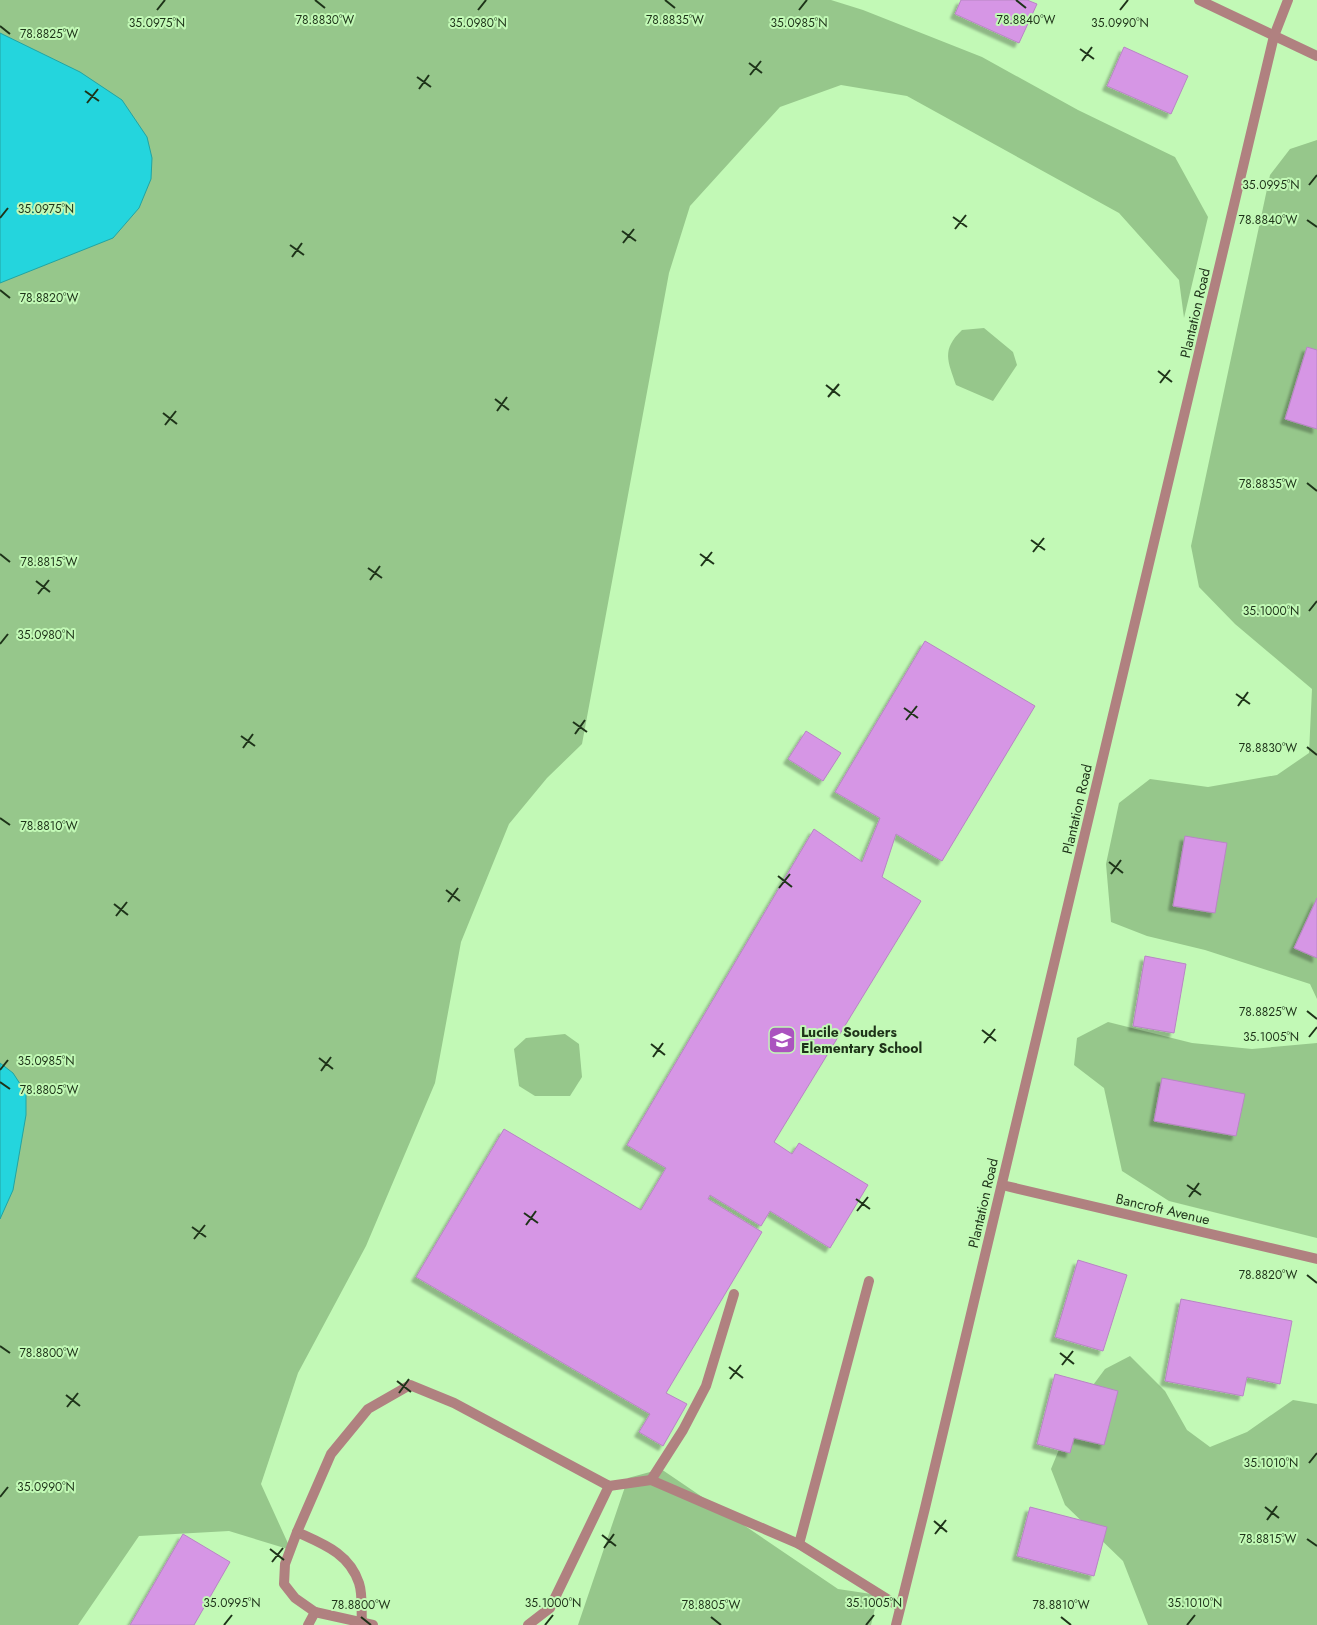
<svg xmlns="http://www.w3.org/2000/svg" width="1317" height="1625" viewBox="0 0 1317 1625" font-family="Jost,sans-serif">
	<defs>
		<filter id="shadow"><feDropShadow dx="-4.5" dy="4.5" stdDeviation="1" flood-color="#0004"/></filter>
	</defs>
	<rect width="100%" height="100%" fill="#c2f9b6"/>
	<g fill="#96c78b">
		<path d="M0 0H831L863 10 982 57 1078 110 1175 157 1208 217 1184 318 1179 280 1119 213 907 96 841 85 780 107 690 206 669 273 582 744 547 778 509 824 461 942 435 1083 366 1246 298 1373 261 1484 291 1550 229 1531 139 1536 78 1625H0Z"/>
		<path d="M1317 140V999L1310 984 1205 950 1147 936 1111 922 1106 864 1119 803 1150 779 1208 787 1277 775 1309 753 1312 689 1235 624 1199 587 1191 546 1270 175 1290 149Z"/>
		<path d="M984 328 1013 352 1017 365 993 401 956 385C948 361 941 350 962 330Z"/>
		<path d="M1108 1022 1192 1043 1252 1049 1317 1043V1238L1169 1201 1122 1171 1104 1088 1074 1065 1077 1038Z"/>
		<path d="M565 1034 579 1044 582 1077 570 1096H535L519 1086 514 1049 526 1038Z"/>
		<path d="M1130 1356 1165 1391 1187 1430 1210 1447 1247 1432 1293 1400 1317 1404V1625H1148L1123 1561 1065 1505 1051 1469 1076 1408 1105 1369Z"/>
		<path d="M661 1469 838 1589 878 1595 871 1625H578L628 1478Z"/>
	</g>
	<g fill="#24d5dd" stroke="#22a4a2">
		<path d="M0 33 80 72 122 100 147 137 152 158 151 179 139 208 113 238 0 283Z"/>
		<path d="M0 1063 13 1073 26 1093V1115L13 1190 0 1219Z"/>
	</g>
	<g fill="#d696e5" stroke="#b885c4" filter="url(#shadow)">
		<path d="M961 0H1027L1037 4 1019 43 955 14Z"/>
		<path d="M1124 47 1188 76 1171 114 1107 86Z"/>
		<path d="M1307 347 1317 350V429L1285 419Z"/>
		<path d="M925 641 1035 706 942 861 896 834 882 877 921 901 774 1142 792 1154 799 1143 868 1185 830 1248 770 1211 761 1226 710 1195 708 1199 762 1232 666 1393 687 1404 663 1446 639 1432 650 1414 416 1277 504 1129 641 1210 666 1168 627 1145 814 829 862 862 880 818 835 792Z"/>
		<path d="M806 731 841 753 823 781 788 759Z"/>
		<path d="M1185 836 1227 843 1215 913 1173 906Z"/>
		<path d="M1317 898V958L1294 948Z"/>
		<path d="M1145 956 1186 964 1174 1033 1133 1026Z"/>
		<path d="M1162 1078 1245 1094 1236 1136 1154 1121Z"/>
		<path d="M1078 1260 1127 1275 1103 1351 1055 1337Z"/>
		<path d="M1181 1299 1292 1321 1280 1384 1247 1377 1243 1396 1165 1381Z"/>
		<path d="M1055 1374 1118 1391 1104 1445 1074 1438 1070 1453 1037 1444Z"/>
		<path d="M1030 1507 1107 1527 1094 1576 1017 1556Z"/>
		<path d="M183 1534 230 1562 194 1625H130Z"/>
	</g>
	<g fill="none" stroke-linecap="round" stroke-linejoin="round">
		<g stroke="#b08180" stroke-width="10">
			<path d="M651 1480 683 1430 706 1386 734 1294"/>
			<path d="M297 1532C323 1544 349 1553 359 1583 363 1595 361 1610 362 1623"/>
			<path d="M799 1544 869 1281"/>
			<path d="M373 1625 315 1612 295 1598 284 1584 285 1564 297 1532 331 1454 368 1409 410 1385 454 1403 609 1486 651 1480 799 1544 900 1607"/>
			<path d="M528 1625 550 1608 609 1486"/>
		</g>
		<g stroke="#b08180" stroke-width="10">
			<path d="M1199 0 1317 56"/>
			<path d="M1002 1185 1317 1259"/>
			<path d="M308 1625 315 1612"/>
			<path d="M896 1625 925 1508 1274 36 1288 0"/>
		</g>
	</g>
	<path fill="none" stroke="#1e3319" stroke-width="2" d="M315 0 325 8M665 0 675 8M1016 0 1026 8M157 10 165 0M478 10 486 0M799 10 807 0M1120 10 1128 0M0 26 10 34M1080 49 1094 59M1082 61 1092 47M749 63 762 73M750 75 761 61M417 77 431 87M419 89 429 75M85 91 99 101M87 103 98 89M1309 185 1317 175M953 217 967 227M0 218 8 208M1307 220 1317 227M955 229 966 215M622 231 636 241M623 243 634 229M290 245 304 255M292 257 302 243M0 290 10 298M1158 371 1172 382M1160 383 1170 370M826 385 840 396M828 397 839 384M495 399 509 410M497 411 507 397M163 413 177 424M165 425 176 411M1307 483 1317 491M1031 540 1045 550M1033 552 1044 538M0 554 10 562M700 554 714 564M701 566 712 552M368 568 382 578M370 580 380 566M36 581 50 592M38 594 49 580M1309 611 1317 601M0 644 8 634M1236 694 1250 704M1238 706 1248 692M904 708 918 718M906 720 917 706M573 722 587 732M575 734 585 720M241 736 255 746M1307 747 1317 755M243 748 253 734M0 818 10 825M1109 862 1123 873M1111 874 1121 860M778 876 792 887M779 888 790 874M446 890 460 901M448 902 458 888M114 904 128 915M116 916 127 902M1307 1011 1317 1019M982 1030 996 1041M1309 1037 1317 1027M984 1043 995 1029M651 1044 665 1055M653 1057 663 1043M319 1058 333 1069M0 1070 8 1060M321 1071 331 1057M0 1082 10 1089M1187 1185 1201 1195M1189 1197 1199 1183M856 1199 870 1209M857 1211 868 1197M524 1213 538 1223M526 1225 536 1211M192 1227 206 1237M194 1239 205 1225M1307 1275 1317 1283M0 1346 10 1353M1060 1353 1074 1364M1062 1365 1073 1351M729 1367 743 1378M730 1379 741 1365M397 1381 411 1392M399 1393 409 1379M66 1395 80 1406M67 1407 78 1393M1309 1463 1317 1453M0 1497 8 1487M1265 1507 1279 1518M1267 1520 1277 1506M934 1521 947 1532M935 1534 946 1520M602 1535 616 1546M1307 1539 1317 1546M604 1548 614 1534M270 1549 284 1560M272 1562 283 1548M361 1617 371 1625M711 1617 721 1625M1061 1617 1071 1625M224 1625 232 1615M545 1625 553 1615M866 1625 874 1615M1187 1625 1195 1615"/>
	<defs>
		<g id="school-square" transform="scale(1.4375)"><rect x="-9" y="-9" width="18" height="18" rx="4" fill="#ab53bf" stroke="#c2f9b6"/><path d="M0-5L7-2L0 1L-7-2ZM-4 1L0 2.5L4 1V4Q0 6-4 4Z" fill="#fff"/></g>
	</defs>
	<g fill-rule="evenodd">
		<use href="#school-square" x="782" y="1040"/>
	</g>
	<g text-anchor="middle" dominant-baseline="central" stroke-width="4" stroke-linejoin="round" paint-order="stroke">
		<g font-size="14" fill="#1e3319" stroke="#c2f9b6">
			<text transform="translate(1195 313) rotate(-77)">Plantation Road</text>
			<text transform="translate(1077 809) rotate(-77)">Plantation Road</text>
			<text transform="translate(983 1203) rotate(-77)">Plantation Road</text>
			<text transform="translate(1163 1209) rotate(13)">Bancroft Avenue</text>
		</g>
		<g font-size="14" font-weight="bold" fill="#1e3319" stroke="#c2f9b6" text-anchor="start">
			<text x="801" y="1032">Lucile Souders<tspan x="801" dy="16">Elementary School</tspan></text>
		</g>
	</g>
	<g font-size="12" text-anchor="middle" fill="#1e3319" stroke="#c2f9b6" stroke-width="4" stroke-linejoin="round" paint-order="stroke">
		<text x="325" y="24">78.8830°W</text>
		<text x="1026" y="24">78.8840°W</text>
		<text x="675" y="24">78.8835°W</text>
		<text x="157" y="27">35.0975°N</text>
		<text x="478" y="27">35.0980°N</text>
		<text x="799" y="27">35.0985°N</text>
		<text x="1120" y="27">35.0990°N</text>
		<text x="49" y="38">78.8825°W</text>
		<text x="1271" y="189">35.0995°N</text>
		<text x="46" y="213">35.0975°N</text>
		<text x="1268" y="224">78.8840°W</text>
		<text x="49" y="302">78.8820°W</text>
		<text x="1268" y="488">78.8835°W</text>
		<text x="49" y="566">78.8815°W</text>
		<text x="1271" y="615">35.1000°N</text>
		<text x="46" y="639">35.0980°N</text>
		<text x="1268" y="752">78.8830°W</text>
		<text x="49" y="830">78.8810°W</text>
		<text x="1268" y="1016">78.8825°W</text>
		<text x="1271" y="1041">35.1005°N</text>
		<text x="46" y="1065">35.0985°N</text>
		<text x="49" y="1094">78.8805°W</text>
		<text x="1268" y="1279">78.8820°W</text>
		<text x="49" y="1357">78.8800°W</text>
		<text x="1271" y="1467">35.1010°N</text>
		<text x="46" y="1491">35.0990°N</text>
		<text x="1268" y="1543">78.8815°W</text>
		<text x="232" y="1607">35.0995°N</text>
		<text x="553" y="1607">35.1000°N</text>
		<text x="874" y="1607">35.1005°N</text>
		<text x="1195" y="1607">35.1010°N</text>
		<text x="361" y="1609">78.8800°W</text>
		<text x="711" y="1609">78.8805°W</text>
		<text x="1061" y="1609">78.8810°W</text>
	</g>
</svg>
